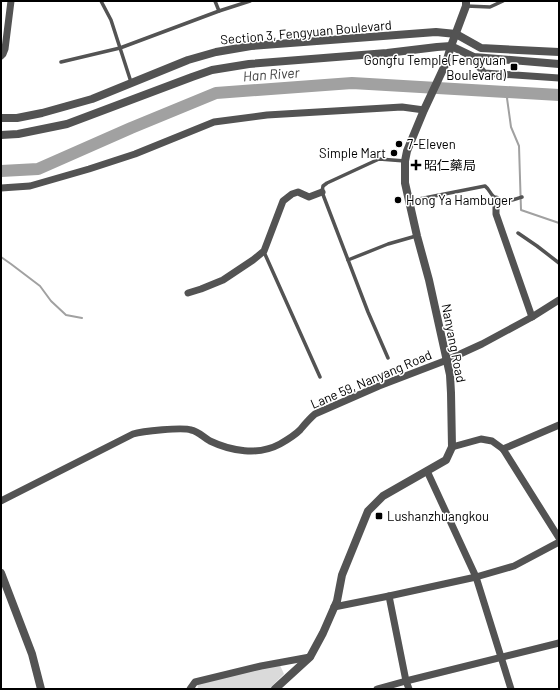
<svg xmlns="http://www.w3.org/2000/svg" width="560" height="690" viewBox="0 0 560 690" font-family="Barlow,'Noto Sans TC',sans-serif">
	<rect width="100%" height="100%" fill="#fff"/>
	<path fill="#dadada" d="M279 663 284 674 272 686 271 689H198L197 683Z"/>
	<g fill="none" stroke-linecap="round" stroke-linejoin="round">
		<g stroke="#a1a1a1" stroke-width="2">
			<path d="M506 91 511 127 519 146 521 210 559 223"/>
			<path d="M1 257 11 264 40 286 51 301 66 315 82 318"/>
		</g>
		<path stroke="#a1a1a1" stroke-width="12" d="M1 171 38 169 131 128 216 93 352 83 559 95"/>
		<g stroke="#535353" stroke-width="3.5">
			<path d="M101 1 111 20 131 82"/>
			<path d="M215 1 219 11"/>
			<path d="M466 6 490 7 503 1"/>
			<path d="M61 62 120 48 219 11 250 1"/>
			<path d="M409 201 485 186C489 189 490 193 493 196 501 205 513 200 522 197"/>
			<path d="M518 233 537 246 559 263"/>
			<path d="M264 252 320 377"/>
			<path d="M348 260 388 244 416 236"/>
			<path d="M388 358 368 312 322 192 323 186 327 183 379 159 405 161"/>
		</g>
		<g stroke="#535353" stroke-width="7">
			<path d="M1 56 3 54 5 49 11 1"/>
			<path d="M474 57 476 63 484 73 559 78"/>
			<path d="M1 188 30 186 89 169 135 154 214 122 267 115 402 107 424 110"/>
			<path d="M496 199V214L532 317"/>
			<path d="M188 293 201 289 223 280 253 260 264 251 283 201 292 194 298 192 309 197 322 192"/>
			<path d="M452 447 481 439 492 441 503 449 559 538"/>
			<path d="M503 449 559 425"/>
			<path d="M427 471 476 577 511 689"/>
			<path d="M1 501 133 434C142 431 183 427 191 430 198 431 203 437 210 441 231 451 258 456 280 444 287 440 295 435 300 430 305 424 309 419 315 414L379 386 447 360 482 344 532 317 559 300"/>
			<path d="M389 596 406 681 409 689"/>
			<path d="M334 607 389 596 476 577 514 566 559 542"/>
			<path d="M190 689 195 682 261 666 310 657"/>
			<path d="M377 689 406 681 559 643"/>
		</g>
		<g stroke="#535353" stroke-width="8">
			<path d="M1 118H17L42 113 92 99 188 60 216 52 251 46 436 32 456 34 481 48 559 52"/>
			<path d="M1 135 18 134 67 124 192 77 212 70 249 64 387 53 437 47 451 46 474 57 559 64"/>
			<path d="M1 573 32 654 41 689"/>
			<path d="M275 689 310 657 323 633 337 601 342 575 368 511 383 496 446 460 452 447 451 393 450 375 429 280 417 236 405 183V161L407 151 424 110 446 63 451 46 466 6V1"/>
		</g>
	</g>
	<g fill="#000" stroke="#fff" stroke-width="1.5">
		<rect x="510" y="63" width="8" height="8" rx="2"/>
		<circle cx="399" cy="144" r="4"/>
		<circle cx="394" cy="153" r="4"/>
		<path d="M414 159h4v4h4v4h-4v4h-4v-4h-4v-4h4z"/>
		<circle cx="398" cy="200" r="4"/>
		<rect x="375" y="512" width="8" height="8" rx="2"/>
	</g>
	<g text-anchor="middle" dominant-baseline="central" stroke-width="3" stroke-linejoin="round" paint-order="stroke">
		<g font-size="13" fill="#000" stroke="#fff">
			<text transform="translate(306 32) rotate(-5)">Section 3, Fengyuan Boulevard</text>
			<text transform="translate(454 343) rotate(79)">Nanyang Road</text>
			<text transform="translate(371 379) rotate(-23)">Lane 59, Nanyang Road</text>
		</g>
		<g font-size="13" fill="#000" stroke="#fff" text-anchor="start">
			<text x="506" y="60" text-anchor="end">Gongfu Temple(Fengyuan<tspan x="506" dy="15">Boulevard)</tspan></text>
			<text x="407" y="144">7-Eleven</text>
			<text x="386" y="153" text-anchor="end">Simple Mart</text>
			<text x="424" y="165">昭仁藥局</text>
			<text x="406" y="200">Hong Ya Hambuger</text>
			<text x="387" y="516">Lushanzhuangkou</text>
		</g>
		<g font-size="14" font-style="italic" fill="#424242" stroke="#fff">
			<text transform="translate(271 74) rotate(-4)">Han River</text>
		</g>
	</g>
	<rect width="560" height="690" fill="none" stroke="#000000" stroke-width="4"/>
</svg>
